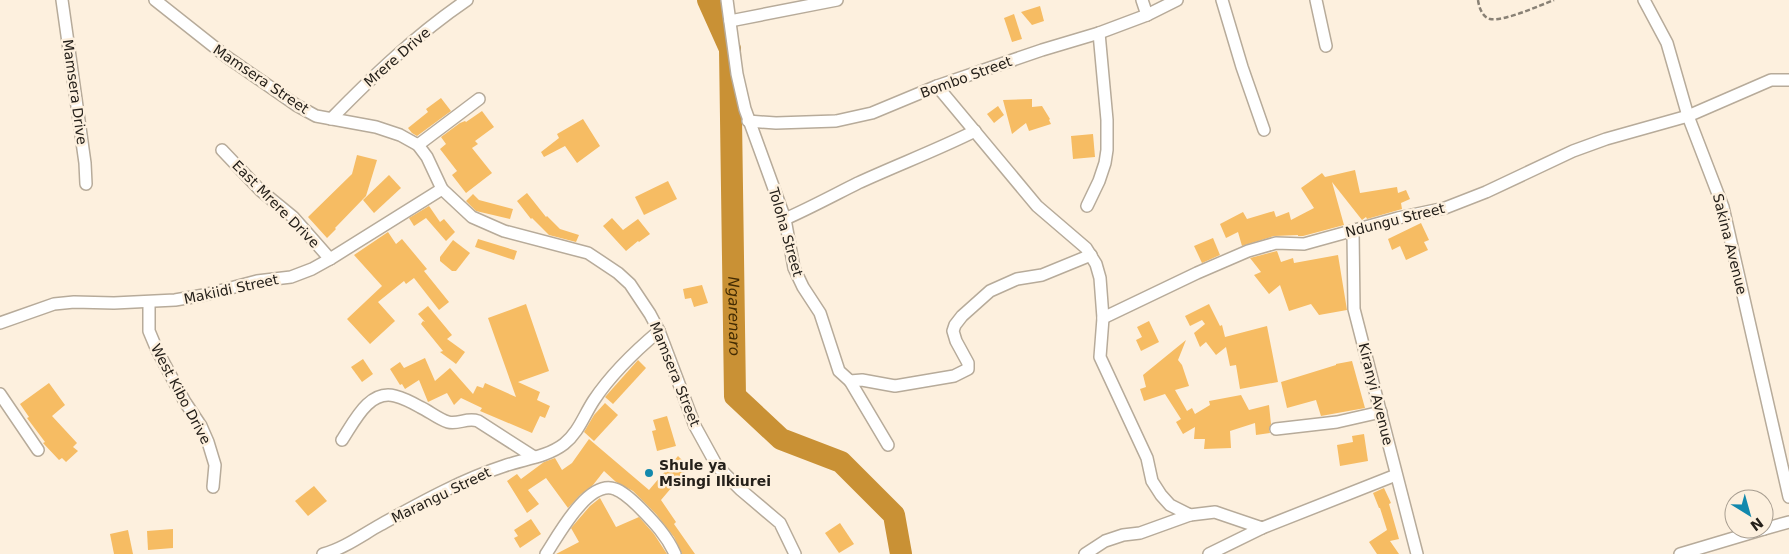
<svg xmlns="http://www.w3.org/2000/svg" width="1789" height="554" viewBox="0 0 1789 554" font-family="'DejaVu Sans',sans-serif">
	<rect width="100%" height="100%" fill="#fdf0de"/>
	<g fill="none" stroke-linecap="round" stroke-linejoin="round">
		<path stroke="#c99135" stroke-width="22" id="s1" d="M708 0 730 49 735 396 781 439 841 462 894 515 901 554"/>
	</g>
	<g fill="#f6bc63">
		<path d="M1040 6 1044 21 1032 25 1021 12Z"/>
		<path d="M1014 14 1022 39 1012 42 1004 18Z"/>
		<path d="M441 98 451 111 417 136 412 133 408 128 428 112 426 109Z"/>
		<path d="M1032 99V107L1042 106 1050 119 1049 120 1051 124 1029 131 1026 123 1012 134 1003 100Z"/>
		<path d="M998 106 1004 115 994 123 987 114Z"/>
		<path d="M482 111 494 127 475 141 478 144 472 148 492 173 466 193 452 175 457 171 440 149 446 144 441 137 460 123 465 121 466 122Z"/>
		<path d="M583 119 600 146 577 163 565 146 544 157 541 152 559 138 557 134Z"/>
		<path d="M1093 134 1095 157 1073 159 1071 136Z"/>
		<path d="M357 155 377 160 366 196 335 228 336 229 327 238 308 217 352 174Z"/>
		<path d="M1355 170 1360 193 1397 187 1398 193 1406 190 1410 199 1401 203 1402 209 1367 219 1366 217 1362 220 1332 182 1344 225 1303 236H1298V235L1274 236 1242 246 1238 232 1226 238 1220 224 1243 212 1247 219 1274 211 1276 217 1289 212 1291 220 1314 208 1301 188 1322 173 1325 177Z"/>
		<path d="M389 175 401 188 374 213 363 200Z"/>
		<path d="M668 181 677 199 644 215 635 197Z"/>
		<path d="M527 193 546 217 547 216 560 229 579 235 576 242 549 235 532 218 531 219 517 201Z"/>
		<path d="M473 194 479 200 513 209 510 219 476 211 466 201Z"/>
		<path d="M429 206 440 222 444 219 455 232 446 241 426 218 414 226 409 218Z"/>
		<path d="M612 218 623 230 638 219 650 234 639 242 638 241 626 251 603 226Z"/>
		<path d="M1421 223 1429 240 1424 242 1428 250 1406 260 1400 246 1392 250 1388 239Z"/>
		<path d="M388 232 396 244 402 239 427 269 424 271 449 302 439 310 414 278 406 284 404 281 378 302 395 321 370 344 347 319 382 286 354 255Z"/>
		<path d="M1213 238 1220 255 1202 263 1194 246Z"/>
		<path d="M478 239 517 251 514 260 475 247Z"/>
		<path d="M453 240 470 253 456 271H452L440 261V257Z"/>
		<path d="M1277 251 1281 262 1293 258 1294 263 1338 255 1347 310 1319 315 1311 304 1289 311 1280 285 1269 294 1254 275 1261 272 1250 258Z"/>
		<path d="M702 285 708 303 694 307 691 298 685 299 683 289Z"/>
		<path d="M526 304 549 371 518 382 540 392 537 400 550 406 545 418 540 416 532 433 480 411 482 408 461 398 454 405 447 393 428 402 419 380 405 389 402 384 400 385 390 369 400 362 404 368 425 358 435 381 450 368 473 394 477 386 483 388 485 383 516 397 488 318Z"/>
		<path d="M1209 304 1220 326 1222 325 1225 337 1267 326 1278 382 1240 389 1236 365 1230 366 1226 347 1216 355 1206 342 1200 347 1194 333 1205 324 1202 320 1190 326 1185 316Z"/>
		<path d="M428 306 452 335 447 339 465 352 456 364 440 352 443 351 421 324 423 321 425 322 418 314Z"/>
		<path d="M1149 321 1159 342 1141 351 1136 340 1142 337 1137 327Z"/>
		<path d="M1186 340 1178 360 1182 365 1189 386 1175 390 1187 411 1192 408 1195 414 1210 405 1209 401 1241 395 1249 410 1269 405 1271 424 1269 429 1270 433 1256 435 1255 423 1230 431 1231 448 1204 449 1205 439H1194L1195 427 1183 434 1176 422 1181 419 1165 394 1144 401 1140 389 1146 387 1143 375Z"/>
		<path d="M363 359 373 374 362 382 351 367Z"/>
		<path d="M638 360 646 368 613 404 605 397Z"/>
		<path d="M1352 361 1365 408 1321 416 1316 400 1287 408 1281 382 1336 365V364Z"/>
		<path d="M49 383 65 405 52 416 77 443 73 447 78 451 66 462 62 458 59 460 43 443 45 442 27 418 29 417 20 404Z"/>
		<path d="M605 403 618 415 594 441 584 432 594 415Z"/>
		<path d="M667 416 676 446 657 451 652 431 656 430 653 420Z"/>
		<path d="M1364 434 1368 461 1340 466 1337 445 1353 442 1352 436Z"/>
		<path d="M589 439 649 490 678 456 689 467 661 500 676 522 674 524 695 554H682L674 537 656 514 633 491 616 482 604 471 593 485 580 495 568 508 546 478 528 490 539 504 527 513 507 481 517 474 521 479 544 462 555 458 562 470 572 463Z"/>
		<path d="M314 486 327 501 308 516 295 501Z"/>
		<path d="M1384 488 1391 503 1389 504 1399 539 1390 541 1399 554H1377L1369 542 1387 530 1380 508H1379L1373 493Z"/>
		<path d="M600 498 616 527 639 517 654 534 667 554H556L579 542 571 528 590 506Z"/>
		<path d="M531 519 541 534 520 548 514 538 518 536 514 530Z"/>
		<path d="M840 523 854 544 839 553 825 533Z"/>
		<path d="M173 529V548L148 550 147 531Z"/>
		<path d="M128 530 133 554H114L110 534Z"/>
	</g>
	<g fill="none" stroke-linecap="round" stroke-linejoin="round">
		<g stroke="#b7ab9a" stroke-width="14">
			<g id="street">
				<path d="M62 0 85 163 86 184"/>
				<path d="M155 0 227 57 296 105 316 116 376 127 400 135 418 145 427 157 442 189 472 217 504 231 588 253 618 273 630 284 650 314 659 331 695 426 717 466 741 490 780 523 795 554"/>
				<path d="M727 0 737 74 745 109 785 219 794 268 803 287 820 313 839 371 850 381 862 380 895 386 954 376 968 369V363L956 341 953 331 955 325 962 316 990 291 1017 279 1042 275 1091 255"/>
				<path d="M1142 0 1147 15"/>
				<path d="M1222 0 1242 67 1264 130"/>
				<path d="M1316 0 1326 46"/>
				<path d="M1644 0 1667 43 1688 116 1723 207 1789 497"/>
				<path d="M730 21 837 0"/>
				<path d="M937 86 1037 206 1086 248 1096 264 1100 278 1103 318 1100 357 1147 458 1152 481 1161 495 1170 505 1190 515 1215 512 1262 528 1396 475"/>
				<path d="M331 119C373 76 417 34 467 0"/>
				<path d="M748 121 776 123 836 121 872 113 937 86 1042 50 1099 33 1147 15 1177 0"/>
				<path d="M418 145 479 99"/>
				<path d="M222 150 260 190 293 217 330 259"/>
				<path d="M1087 206 1099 181 1105 163 1107 150V120L1099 33"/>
				<path d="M785 219C810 208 834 195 858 183 897 165 937 150 975 131"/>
				<path d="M1353 231 1354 309 1417 554"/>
				<path d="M149 302V331L157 350 185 402 201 426 208 442 215 465 213 487"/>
				<path d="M1103 318 1197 273 1248 251 1276 243 1304 244 1398 218 1445 208 1486 192 1573 151 1606 139 1688 116 1771 80H1789"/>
				<path d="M0 323 54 304 74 302 114 303 175 300 204 295 257 281 291 277 312 269 330 259 442 189"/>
				<path d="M850 381 888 445"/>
				<path d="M0 394 38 450"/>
				<path d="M1276 429 1337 422 1381 412"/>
				<path d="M342 440C354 422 369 389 395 396 403 398 413 403 420 407 429 411 438 419 448 422 458 425 467 417 478 421L534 457"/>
				<path d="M1764 529 1789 522"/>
				<path d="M323 554C343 549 362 535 380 525 420 503 461 480 504 466 524 459 547 457 564 444 579 432 584 415 594 400 612 373 634 352 659 331"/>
				<path d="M546 554C558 536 588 479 615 489 624 492 633 501 640 508 654 522 667 536 675 554"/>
				<path d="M1085 554 1105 541 1123 535 1140 533 1190 515"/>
				<path d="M1209 554 1262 528"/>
				<path d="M1680 554 1764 529"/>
			</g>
		</g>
		<path stroke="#898175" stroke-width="2.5" stroke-dasharray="5 2.5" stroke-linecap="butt" d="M1478 0C1479 7 1482 17 1490 19 1503 22 1541 5 1554 0"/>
		<use href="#street" stroke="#fff" stroke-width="11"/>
	</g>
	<circle fill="#1389ad" stroke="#fdf0de" stroke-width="2" cx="649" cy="473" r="5"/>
	<g text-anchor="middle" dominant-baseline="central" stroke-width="5" stroke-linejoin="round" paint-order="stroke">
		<g font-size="14" fill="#25201a" stroke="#fdf0de">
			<text transform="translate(397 57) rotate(-41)">Mrere Drive</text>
			<text transform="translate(966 77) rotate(-20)">Bombo Street</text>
			<text transform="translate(261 79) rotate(34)">Mamsera Street</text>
			<text transform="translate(75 92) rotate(82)">Mamsera Drive</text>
			<text transform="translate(276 204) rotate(45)">East Mrere Drive</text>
			<text transform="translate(1395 220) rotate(-14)">Ndungu Street</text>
			<text transform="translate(786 232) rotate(74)">Toloha Street</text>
			<text transform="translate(1730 244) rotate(76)">Sakina Avenue</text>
			<text transform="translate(231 289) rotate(-12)">Makiidi Street</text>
			<text transform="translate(675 374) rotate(68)">Mamsera Street</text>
			<text transform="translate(181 394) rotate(62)">West Kibo Drive</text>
			<text transform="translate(1376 394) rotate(76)">Kiranyi Avenue</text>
			<text transform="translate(441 495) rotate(-26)">Marangu Street</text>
		</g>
		<g font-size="14" font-weight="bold" fill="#25201a" stroke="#fdf0de" text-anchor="start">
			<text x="659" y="465">Shule ya<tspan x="659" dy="16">Msingi Ilkiurei</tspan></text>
		</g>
		<g font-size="15" font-style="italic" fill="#422b03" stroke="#fdf0de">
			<text stroke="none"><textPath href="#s1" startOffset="321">Ngarenaro</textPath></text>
		</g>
	</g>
	<g transform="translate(1749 514) rotate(143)"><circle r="24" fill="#fdf0de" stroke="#a79d90"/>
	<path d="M0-4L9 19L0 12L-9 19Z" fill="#1389ad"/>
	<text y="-8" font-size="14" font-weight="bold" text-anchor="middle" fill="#25201a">N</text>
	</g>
</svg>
